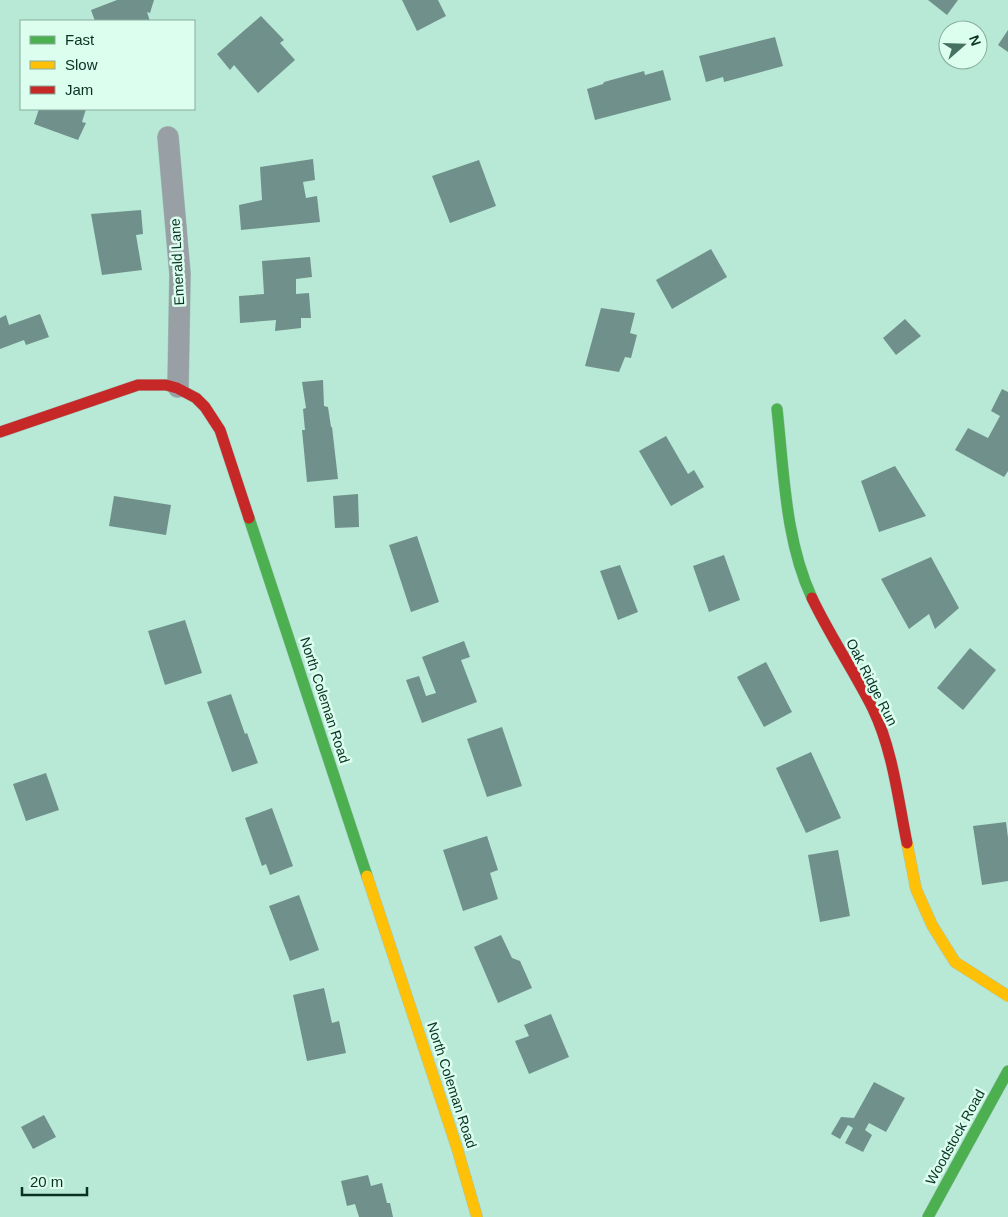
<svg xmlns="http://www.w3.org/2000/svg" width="1008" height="1217" viewBox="0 0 1008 1217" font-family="Helvetica,sans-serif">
	<rect width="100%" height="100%" fill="#b8e9d6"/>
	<g fill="#70908b">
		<path d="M117 0H154L150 13 147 12 150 21H95L91 10Z"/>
		<path d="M402 0H438L446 16 417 31Z"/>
		<path d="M928 0H958L947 15Z"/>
		<path d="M261 16 284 40 280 43 295 60 258 93 234 65 230 70 217 54Z"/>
		<path d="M1008 30V52L998 45Z"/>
		<path d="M775 37 783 66 724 82 723 77 706 82 699 56Z"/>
		<path d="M663 70 671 100 595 120 587 89 603 84 604 82 644 71 645 75Z"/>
		<path d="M39 109H86L82 122 86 123 78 140 34 124Z"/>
		<path d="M313 159 315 180 303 182 306 198 317 196 320 222 241 230 239 205 262 200 260 167Z"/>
		<path d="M479 160 496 206 450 223 432 176Z"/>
		<path d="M141 210 143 234 136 235 142 270 102 275 91 214Z"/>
		<path d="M711 249 727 277 672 309 656 280Z"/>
		<path d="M310 257 312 277 296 279V294L309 293 311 318H301V328L275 331 276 320 240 323 239 296 264 294 262 261Z"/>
		<path d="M601 308 635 313 630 333 637 335 631 358 625 357 619 372 585 366Z"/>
		<path d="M40 314 49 337 26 345 24 340 0 349V318L6 315 9 325Z"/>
		<path d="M905 319 921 336 896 355 883 338Z"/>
		<path d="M323 380 324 406 328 407 331 427H332L338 479 307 482 302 430H305L303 409 306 408 302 382Z"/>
		<path d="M1002 389 1008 392V471L1004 477 955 450 968 428 988 438 1000 416 991 411Z"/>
		<path d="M666 436 688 474 694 470 704 487 671 506 639 451Z"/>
		<path d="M895 466 926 516 879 532 861 481Z"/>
		<path d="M358 494 359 527 335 528 333 496Z"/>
		<path d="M114 496 171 505 166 535 109 526Z"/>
		<path d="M417 536 439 602 411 612 389 545Z"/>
		<path d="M724 555 740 600 709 612 693 566Z"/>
		<path d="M931 557 959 608 935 629 929 614 909 629 881 579Z"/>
		<path d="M620 565 638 612 618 620 600 571Z"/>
		<path d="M185 620 202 673 165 685 148 631Z"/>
		<path d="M464 641 470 657 461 660 477 702 422 723 406 680 419 676 426 696 436 693 422 657Z"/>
		<path d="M970 648 996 670 963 710 937 688Z"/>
		<path d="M766 662 792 712 764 727 737 677Z"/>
		<path d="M231 694 245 734 247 733 258 763 232 772 207 702Z"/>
		<path d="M502 727 522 786 487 797 467 739Z"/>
		<path d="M811 752 841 818 806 833 776 768Z"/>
		<path d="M46 773 59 810 26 821 13 784Z"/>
		<path d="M272 808 293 866 270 875 266 864 262 866 245 818Z"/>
		<path d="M1006 822 1008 838V881L982 885 973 826Z"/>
		<path d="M487 836 498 870 490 873 498 899 463 911 443 850Z"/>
		<path d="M838 850 850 916 820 922 808 855Z"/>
		<path d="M299 895 319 950 290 961 269 906Z"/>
		<path d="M501 935 512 958 520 961 532 988 498 1003 474 947Z"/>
		<path d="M324 988 332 1023 339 1021 346 1053 307 1061 293 995Z"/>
		<path d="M551 1014 569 1057 529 1074 515 1041 529 1036 524 1025Z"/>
		<path d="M874 1082 905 1098 886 1132 869 1123 865 1130 872 1135 863 1152 845 1143 853 1128 848 1125 840 1139 831 1134 841 1117 854 1118Z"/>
		<path d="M44 1115 56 1137 33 1149 21 1127Z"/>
		<path d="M368 1175 371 1186 382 1183 387 1203H390L393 1217H359L355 1204 347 1206 341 1181Z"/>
	</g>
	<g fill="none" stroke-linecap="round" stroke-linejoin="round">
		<g stroke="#a0c7b9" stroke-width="22">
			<path id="street" d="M168 137 180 274 178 387"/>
		</g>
		<g stroke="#a0c7b9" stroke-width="12">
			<g id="fast">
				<path d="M777 409C784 472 785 540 812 598"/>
				<path d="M249 518 367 876"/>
				<path d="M928 1217 1008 1071"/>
			</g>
		</g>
		<g stroke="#a0c7b9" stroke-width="12">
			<g id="slow">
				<path d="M907 843 916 889 932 925 955 962 1008 996"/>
				<path d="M367 876 457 1148 477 1217"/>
			</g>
		</g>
		<g stroke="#a0c7b9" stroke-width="12">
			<g id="jam">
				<path d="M0 432 138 385H166L177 388 196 398 205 407 220 430 249 518"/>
				<path d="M812 598C830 636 854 671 873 709 893 751 898 799 907 843"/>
			</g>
		</g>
		<use href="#street" stroke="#989fa5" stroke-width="21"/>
		<use href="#fast" stroke="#4caf50" stroke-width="11"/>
		<use href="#slow" stroke="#ffc107" stroke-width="11"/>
		<use href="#jam" stroke="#c62828" stroke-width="11"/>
	</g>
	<g text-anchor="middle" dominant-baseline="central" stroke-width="5" stroke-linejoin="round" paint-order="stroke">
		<g font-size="14" fill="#083023" stroke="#dcfeef">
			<text transform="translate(177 262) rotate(-93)">Emerald Lane</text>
			<text transform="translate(872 682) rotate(63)">Oak Ridge Run</text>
			<text transform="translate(325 700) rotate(72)">North Coleman Road</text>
			<text transform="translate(452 1085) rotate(72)">North Coleman Road</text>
			<text transform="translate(955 1137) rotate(-61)">Woodstock Road</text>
		</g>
	</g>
	<rect x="20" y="20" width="175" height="90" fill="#dcfeef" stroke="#87ac9d"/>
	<rect x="30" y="36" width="25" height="8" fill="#4caf50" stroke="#87ac9d"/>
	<text x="65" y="45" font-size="15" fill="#083023">Fast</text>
	<rect x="30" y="61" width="25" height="8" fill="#ffc107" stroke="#87ac9d"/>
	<text x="65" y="70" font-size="15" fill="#083023">Slow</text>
	<rect x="30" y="86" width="25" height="8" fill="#c62828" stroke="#87ac9d"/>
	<text x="65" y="95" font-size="15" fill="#083023">Jam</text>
	<g transform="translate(963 45) rotate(70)"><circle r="24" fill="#dcfeef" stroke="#87ac9d"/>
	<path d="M0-4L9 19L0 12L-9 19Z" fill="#467162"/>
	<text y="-8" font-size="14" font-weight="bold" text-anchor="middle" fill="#083023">N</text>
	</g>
	<path d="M22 1187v8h65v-8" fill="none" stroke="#083023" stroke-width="2.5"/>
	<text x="30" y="1187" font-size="15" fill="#083023" stroke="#dcfeef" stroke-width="4" paint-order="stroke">20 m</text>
</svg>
